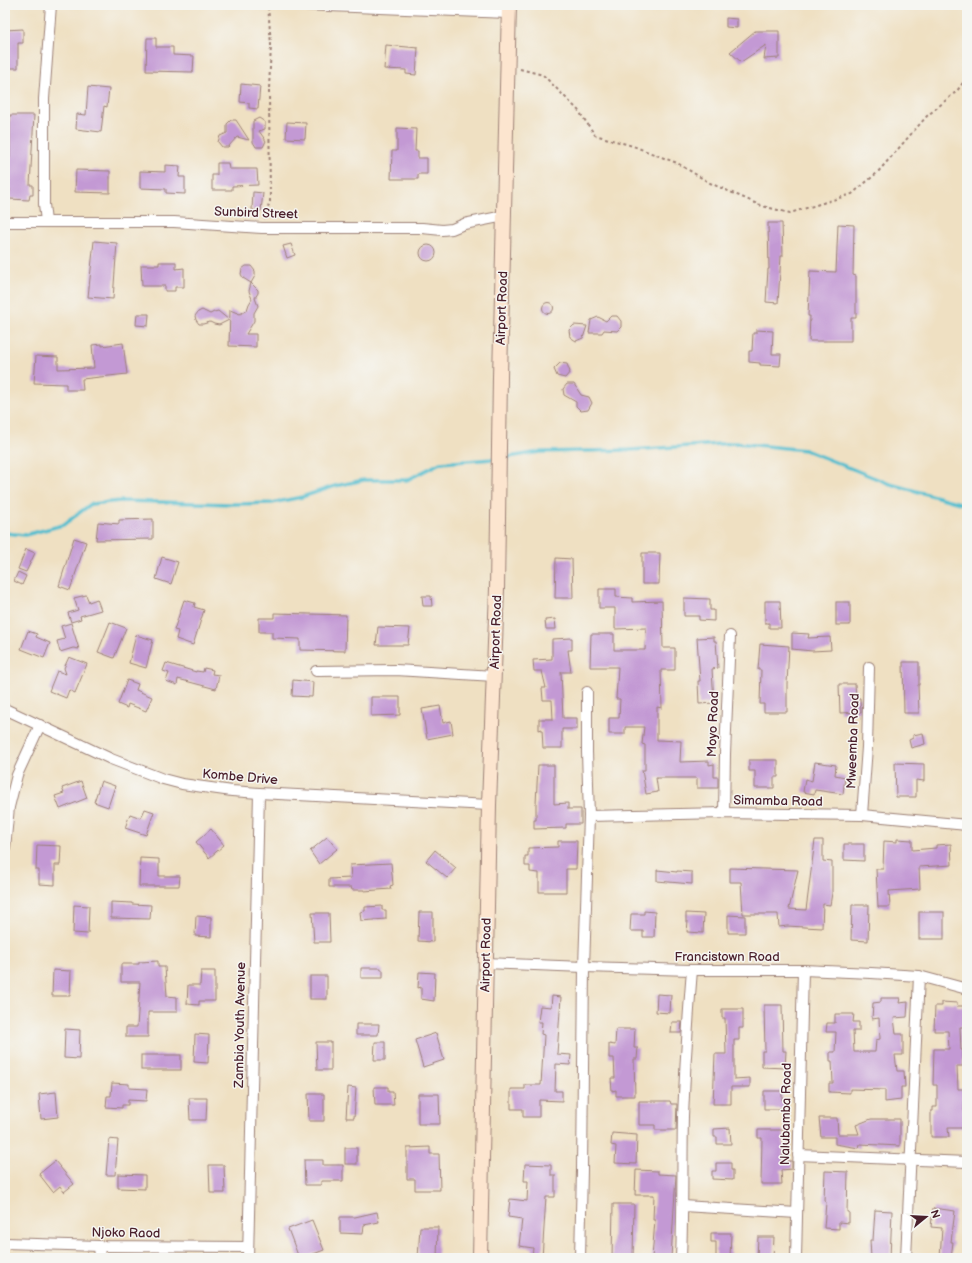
<svg xmlns="http://www.w3.org/2000/svg" width="972" height="1263" viewBox="0 0 972 1263" font-family="'Balsamiq Sans',sans-serif">
	<rect width="100%" height="100%" fill="#f6f6f2"/>
	<filter id="ink" filterUnits="userSpaceOnUse"><feTurbulence type="fractalNoise" baseFrequency=".025" numOctaves="2"/><feDisplacementMap in="SourceGraphic" scale="8" xChannelSelector="R" yChannelSelector="G"/><feConvolveMatrix kernelMatrix="1 2 1 2 8 2 1 2 1" color-interpolation-filters="sRGB"/></filter>
	<filter id="wash" filterUnits="userSpaceOnUse"><feTurbulence type="fractalNoise" baseFrequency=".012" numOctaves="4" result="noise"/><feDisplacementMap in="SourceGraphic" scale="16" xChannelSelector="R" yChannelSelector="G"/><feGaussianBlur stdDeviation="0.9" result="paint"/><feColorMatrix in="noise" values="0 0 0 0 0 0 0 0 0 0 0 0 0 0 0 0 0 1.4 0 .05"/><feComposite in="paint" operator="in"/></filter>
	<g filter="url(#wash)">
		<rect width="100%" height="100%" fill="#efe0c2"/>
		<g fill="none" stroke-linecap="round" stroke-linejoin="round">
			<g stroke="#53becf" stroke-width="3.5">
				<path d="M509 457 540 452 630 450 736 443 805 450 890 484 967 505"/>
				<path d="M5 533 25 535 63 525 91 504 121 501 233 504 272 503 302 497 335 486 364 480H407L440 463 493 459"/>
			</g>
		</g>
		<g id="blocks">
			<g fill="#c399d4">
				<path d="M726 18 737 19V28L726 27Z"/>
				<path d="M23 29V43H18V68H5V30Z"/>
				<path d="M755 31H779V58L764 59 766 45 741 62 730 52Z"/>
				<path d="M147 38H156V47H173V55L194 56 193 72 146 71Z"/>
				<path d="M386 45 418 48 416 75 406 74V70L384 69Z"/>
				<path d="M241 84 260 86 258 109 249 108V103L240 102Z"/>
				<path d="M88 87 109 89 107 107 104 106 101 132 76 129 77 114 86 115Z"/>
				<path d="M10 115H34L30 185H33V195H30L29 200 9 199 10 189 6 188V158H10Z"/>
				<path d="M259 118 265 122V129L259 131 266 141 263 147H256L253 142V121Z"/>
				<path d="M231 120H236L249 140 237 137 228 147H222L218 142 220 136 227 133V124Z"/>
				<path d="M287 122 306 123 305 139 286 138Z"/>
				<path d="M397 128 416 129 415 151H418V158H427V174H418V179H391L392 151H397Z"/>
				<path d="M217 163H228L229 169H257L258 185 232 186V190H212V175H217Z"/>
				<path d="M165 165 180 166 179 177H185V194L166 193V189L140 188V171L165 172Z"/>
				<path d="M76 170 110 171V193L75 192Z"/>
				<path d="M253 192 263 193 261 211 252 210Z"/>
				<path d="M768 223H782L783 256H781L778 303 766 302 768 269H769Z"/>
				<path d="M838 224 854 225 853 275 856 276V318H851V341H809L810 316H808L810 271 836 272Z"/>
				<path d="M94 241 117 243 113 299 88 297Z"/>
				<path d="M291 244 295 255 287 258 283 246Z"/>
				<circle cx="428" cy="253" r="8"/>
				<path d="M159 262H176V269L184 268V287H175V291H165V286H142L141 265H159Z"/>
				<path d="M246 266H251L255 271V276L251 283 243 278 241 274 242 269Z"/>
				<path d="M251 283 258 290V293L255 298 258 306 254 313V321L246 334H256V347L229 346 230 310 240 314 247 310 249 304 252 299 249 291Z"/>
				<circle cx="548" cy="308" r="5.5"/>
				<path d="M202 310 210 314 214 312 218 311 229 320 219 325 214 324 210 322 203 324H199L196 320 195 316 198 312Z"/>
				<path d="M137 314H149L148 326 136 325Z"/>
				<path d="M611 316H617L621 321V327L617 331 604 330 602 333H589L591 320 598 317 606 321Z"/>
				<path d="M574 325 587 326 583 338 576 341 570 337 569 330Z"/>
				<path d="M756 330 773 331 772 354H781L780 366 760 365V363L749 362V351H752L753 333H756Z"/>
				<path d="M123 343 127 374 82 379 83 390H66V384L34 383 36 356 58 357V369L94 368 92 345 102 344V346Z"/>
				<path d="M560 363 567 364 570 372 565 378 557 376 554 369Z"/>
				<path d="M567 384H574L581 395 589 397 592 403 588 410 581 411 576 406V402L564 395 563 389Z"/>
				<path d="M153 519V539L96 540 98 522 119 524V520Z"/>
				<path d="M74 538 86 542 70 590 59 586Z"/>
				<path d="M26 549 35 553 26 572 18 569Z"/>
				<path d="M642 553H660L659 584H642Z"/>
				<path d="M162 557 178 562 171 584 156 579Z"/>
				<path d="M556 558 572 559 573 598H555Z"/>
				<path d="M18 572 26 576 22 585 14 581Z"/>
				<path d="M599 589H616V597L632 598V602L662 601 663 648H675V670H661L662 708 657 707V740L681 741 680 762 709 761V765L714 764V777H718V788H697V778H656L658 792 646 794 642 770H645V745L642 744 644 727H625V734H609V718H619L620 699H616L618 667H590L591 634H614V650H645L646 628 615 629V608H599Z"/>
				<path d="M86 595 89 602 97 599 101 610 80 616 81 619 71 622 68 613 78 610 74 598Z"/>
				<path d="M422 596H431L432 606H423Z"/>
				<path d="M684 598 710 599V610H714V621L699 620V616H684Z"/>
				<path d="M184 600 195 603 194 607 204 610 193 645 176 639 178 631 174 630Z"/>
				<path d="M765 601H780L781 628H769V623H765Z"/>
				<rect x="836" y="602" width="14" height="23"/>
				<path d="M274 613 346 615 345 651 300 650V639L272 638V632H259V618H274Z"/>
				<path d="M555 619 556 629H546L545 620Z"/>
				<path d="M110 622 126 628 114 658 98 652Z"/>
				<path d="M71 623 79 649 73 648 60 652 57 641 65 639 61 626Z"/>
				<path d="M378 627 410 628 408 645H376Z"/>
				<path d="M28 631 37 634 36 637 50 643 44 658 21 649Z"/>
				<path d="M792 633 809 634 808 638 830 637 831 650 812 651 792 649Z"/>
				<path d="M136 635 153 640 146 668 129 663Z"/>
				<path d="M714 637V641H716L718 668 712 669 714 703 699 704 698 681H700L697 638Z"/>
				<path d="M572 638V650H568L571 672H561L563 718H577V729H562V748H543L542 729 539 730V719H553L552 700H543L542 688H546L542 671H534L533 660 552 659V639Z"/>
				<path d="M760 644 789 646 787 684V712H764V704H760L761 670H758Z"/>
				<path d="M69 657 87 664 75 693 69 690 66 698 49 691 57 671 66 674 64 668Z"/>
				<path d="M903 662H919V685H918L919 713H904Z"/>
				<path d="M166 663 196 672V671L203 672 204 668 213 670 212 674 219 675 216 689 178 679 177 685 166 681 169 673 163 671Z"/>
				<path d="M127 680 138 684 136 690 152 697 146 711 128 704 127 708 118 704Z"/>
				<path d="M293 680 313 682 312 697 292 696Z"/>
				<path d="M839 684H855L856 698H860L861 712 840 713Z"/>
				<path d="M371 697H400V715L371 716Z"/>
				<path d="M440 706 443 723 451 721 453 734 427 739 422 709Z"/>
				<path d="M923 733 925 744 911 748 909 740 913 738V735Z"/>
				<path d="M749 760H778V777H774V788H755V771H749Z"/>
				<path d="M815 762 836 765 835 775 845 777 843 794 815 790 814 794 803 792 805 779 812 781Z"/>
				<path d="M895 763 924 764V781L916 780V797H896Z"/>
				<path d="M538 765H554V804L568 803V809H581V824H566V828L534 829V820H536V804Z"/>
				<path d="M81 781 87 798 60 809 55 796 64 793 62 788Z"/>
				<path d="M101 781 115 786 108 807 94 802Z"/>
				<path d="M145 809 154 812 146 835 125 828 130 814 141 818Z"/>
				<path d="M211 829 224 845 209 858 196 842Z"/>
				<path d="M327 837 337 849 319 864 310 851Z"/>
				<path d="M897 839 912 840V850L936 848V845L951 844 952 865 919 867 920 889 889 891 890 907H878L876 869H883L884 841 897 842Z"/>
				<path d="M815 840H823V861L832 862V893L830 905 823 904 822 928 787 926 779 927 778 914H743L741 882H730V868L798 870 789 909 806 910Z"/>
				<path d="M558 841H577L576 869H566V892H539V873L530 872V866H525V856H528V848L558 847Z"/>
				<path d="M844 844H864V861L844 860Z"/>
				<path d="M37 845 61 846 60 865H55V885L39 884V870H36Z"/>
				<path d="M435 850 456 868 447 878 426 861Z"/>
				<path d="M140 858 159 859V876H180L179 886H139Z"/>
				<path d="M391 863 393 885 390 886 391 889 364 891V890H352L351 887H329V879L351 878 350 865Z"/>
				<path d="M657 870 677 872V871L692 872V884L657 881Z"/>
				<path d="M111 902 132 903V904L151 905 150 919 111 918Z"/>
				<path d="M74 905 89 906 88 934 73 933Z"/>
				<path d="M852 905H869L868 941 851 940Z"/>
				<path d="M382 906V910H386V919L361 921 360 912 365 911V907Z"/>
				<path d="M644 911 655 912 654 937H643V931H630L631 914H644Z"/>
				<path d="M419 912H433V942L418 941Z"/>
				<rect x="919" y="912" width="25" height="27"/>
				<path d="M312 913H329L330 942H314Z"/>
				<path d="M686 913 704 914 703 933 687 932 688 921H686Z"/>
				<path d="M728 915 745 916V933H728Z"/>
				<path d="M196 916 211 917V937L195 936Z"/>
				<path d="M158 961V967H165L167 996 177 997V1012H148V1037H126V1027H137L140 982H121V964H139V962Z"/>
				<path d="M361 968H381V970H383V978H361Z"/>
				<path d="M53 970 71 971 70 996H52Z"/>
				<path d="M201 971H215V1001H199V1005L187 1004 188 985H200Z"/>
				<path d="M419 972 435 973 434 1001 421 999V987L418 988Z"/>
				<rect x="310" y="976" width="17" height="23"/>
				<path d="M657 994 671 995 670 1013 656 1012Z"/>
				<path d="M552 996 561 997 557 1054 571 1055 570 1065 556 1064 555 1091H562V1101L539 1100V1117H523V1109H511V1089H525V1085H541L544 1035 541 1034 542 1022H538L540 1006 551 1007Z"/>
				<path d="M881 998H900L899 1003 908 1002 907 1017 894 1018 896 1034H903V1055H895L897 1071H904L905 1087H901V1100L885 1102V1090L850 1089V1093L829 1092V1083H833L832 1061H830V1052H835L836 1032H826L827 1023H835V1014H854L853 1022H859V1031H853L854 1052H875L876 1040 880 1039 879 1018 872 1019 873 1003 881 1002Z"/>
				<path d="M942 1002 957 1003V1006H965V1027H960L961 1050H963V1066H957L958 1089H965L964 1111H967V1128H948L949 1137H931V1111H933V1107H937V1085H933L934 1049H949L948 1031H934L935 1006H942Z"/>
				<path d="M764 1005H782L783 1051H786L785 1068 762 1067V1051H765Z"/>
				<path d="M722 1009H743V1028H739V1040H734V1079L750 1078V1087H731V1104H713L715 1054H726L725 1018H722Z"/>
				<path d="M672 1022H682L681 1033H671Z"/>
				<path d="M356 1024H379L378 1035H356Z"/>
				<path d="M65 1029 80 1030 79 1059 64 1058Z"/>
				<path d="M616 1029H635L634 1048H638L637 1059H634L635 1096H616V1090L612 1091 611 1078H615L614 1058H609V1044L615 1045Z"/>
				<path d="M436 1033 444 1060 423 1067 415 1040Z"/>
				<path d="M195 1034 209 1035 208 1063 194 1062Z"/>
				<path d="M316 1042H331V1070H317Z"/>
				<path d="M375 1042H385V1060H374Z"/>
				<rect x="141" y="1055" width="40" height="15"/>
				<path d="M112 1083 129 1084V1088L147 1089 146 1101 128 1100V1105H122V1108L106 1107 107 1096H111Z"/>
				<path d="M348 1087 356 1088 354 1118H346Z"/>
				<path d="M374 1087H388V1092H393L394 1105H375Z"/>
				<path d="M764 1091H782V1100H785V1109H764Z"/>
				<path d="M56 1092 58 1117 41 1119 39 1094Z"/>
				<path d="M308 1094H324V1121H309Z"/>
				<path d="M418 1094H439L440 1124H418Z"/>
				<path d="M189 1098H207L206 1120H190Z"/>
				<path d="M639 1101H670L671 1104H677L676 1130H655V1125H639Z"/>
				<path d="M819 1118H837L838 1134H859L856 1125 871 1119H900V1146L860 1144 859 1148 835 1144V1137H821Z"/>
				<path d="M730 1128 731 1144H717V1137H714V1129Z"/>
				<path d="M758 1130H784L783 1161H792V1169L781 1170 782 1184H761L762 1138H758Z"/>
				<path d="M612 1133 637 1135 636 1164 615 1163 616 1146 611 1145Z"/>
				<path d="M109 1139 118 1140 115 1175H106Z"/>
				<path d="M430 1147V1154H439L440 1190H415V1179H407V1148Z"/>
				<rect x="345" y="1148" width="12" height="16"/>
				<path d="M304 1160H323V1165H343V1181H321V1185H305Z"/>
				<path d="M55 1161 74 1184 64 1192 60 1186 53 1192 39 1174Z"/>
				<path d="M716 1163H731V1170H733V1180L712 1179V1171H716Z"/>
				<path d="M525 1164 551 1165V1175H555V1197H546L542 1258H532L533 1248 519 1246 522 1219 508 1217 510 1199 527 1201 528 1181H524Z"/>
				<path d="M209 1165H224L225 1193H210Z"/>
				<path d="M636 1170 658 1171V1174L676 1175 671 1258H652L655 1220H653L654 1195H635Z"/>
				<path d="M825 1171 848 1172 847 1212H849V1223L839 1222V1229L824 1228 826 1202 824 1201Z"/>
				<path d="M118 1174 145 1175V1189L118 1188Z"/>
				<path d="M613 1204H634L633 1258H612Z"/>
				<path d="M933 1208 955 1211 951 1242H953L951 1258H940L942 1228 931 1227Z"/>
				<path d="M875 1210 892 1211 890 1258H871L870 1240H873Z"/>
				<path d="M377 1212 379 1222 364 1225 363 1234 340 1233V1217H355Z"/>
				<path d="M312 1220 324 1250 303 1258H299L288 1229Z"/>
				<path d="M420 1227H438L437 1258H418Z"/>
				<path d="M711 1233H731L730 1258H716V1242H711Z"/>
				<path d="M758 1237H774L773 1258H757Z"/>
			</g>
		</g>
	</g>
	<g filter="url(#ink)">
		<use href="#blocks" fill-opacity="0" stroke="#9c8076" stroke-width="1"/>
		<g fill="none" stroke-linecap="round" stroke-linejoin="round">
			<g stroke="#9c8076" stroke-width="12">
				<g id="street">
					<path d="M303 5 508 13"/>
					<path d="M5 222H174L262 228H422L442 230 452 229 464 224 504 216"/>
					<path d="M46 222 44 204V99L51 5"/>
					<path d="M316 671 396 670 494 676"/>
					<path d="M5 709 111 759 163 779 182 784 232 791 259 793 489 805"/>
					<path d="M724 813 725 754 730 636"/>
					<path d="M862 815 867 747 869 667"/>
					<path d="M589 816 724 813 862 815 967 825"/>
					<path d="M5 848 9 807 17 775 40 725"/>
					<path d="M486 963 584 967 692 970H803L871 973 919 976 967 989"/>
					<path d="M798 1155 967 1162"/>
					<path d="M683 1206 797 1213"/>
					<path d="M5 1243 99 1246 247 1247"/>
					<path d="M99 1246 100 1258"/>
					<path d="M248 1258 259 793"/>
					<path d="M580 1258 582 1170 584 967 589 816 587 752V692"/>
					<path d="M681 1258C683 1210 682 1163 683 1116 685 1067 688 1019 692 970"/>
					<path d="M796 1258 803 970"/>
					<path d="M906 1258 919 976"/>
				</g>
			</g>
			<g stroke="#9c8076" stroke-width="16">
				<path id="secondary" d="M480 1258 489 805 497 589 500 377 509 5"/>
			</g>
			<g stroke="#9c8076" stroke-width="2" stroke-dasharray="3 3" stroke-linecap="butt">
				<path d="M520 69 543 75 578 110 595 135 633 146 677 163 710 183 762 206 790 213 852 194 877 173 927 116 957 91 967 77"/>
				<path d="M264 219 270 202 269 89 271 45 268 5"/>
			</g>
			<use href="#street" stroke="#fff" stroke-width="10"/>
			<use href="#secondary" stroke="#fce5cf" stroke-width="14"/>
		</g>
	</g>
	<g text-anchor="middle" dominant-baseline="central" stroke-width="3" stroke-linejoin="round" paint-order="stroke">
		<g font-size="13" fill="#4a1f2b" stroke="#f6f6f2">
			<text transform="translate(256 213) rotate(2)">Sunbird Street</text>
			<text transform="translate(502 308) rotate(-88)">Airport Road</text>
			<text transform="translate(496 632) rotate(-88)">Airport Road</text>
			<text transform="translate(713 724) rotate(-88)">Moyo Road</text>
			<text transform="translate(853 741) rotate(-88)">Mweemba Road</text>
			<text transform="translate(240 777) rotate(5)">Kombe Drive</text>
			<text transform="translate(778 801) rotate(1)">Simamba Road</text>
			<text transform="translate(486 955) rotate(-89)">Airport Road</text>
			<text x="727" y="957">Francistown Road</text>
			<text transform="translate(240 1025) rotate(-89)">Zambia Youth Avenue</text>
			<text transform="translate(786 1114) rotate(-89)">Nalubamba Road</text>
			<text transform="translate(126 1233) rotate(1)">Njoko Raod</text>
		</g>
	</g>
	<rect width="972" height="1263" fill="none" stroke="#f6f6f2" stroke-width="20"/>
	<g transform="translate(926 1217) rotate(72)" stroke="#f6f6f2" stroke-width="3" paint-order="stroke">
	<path d="M0-3L7 15L0 10L-7 15Z" fill="#4a1f2b"/>
	<text y="-6" font-size="11" font-weight="bold" text-anchor="middle" fill="#4a1f2b">N</text>
	</g>
</svg>
